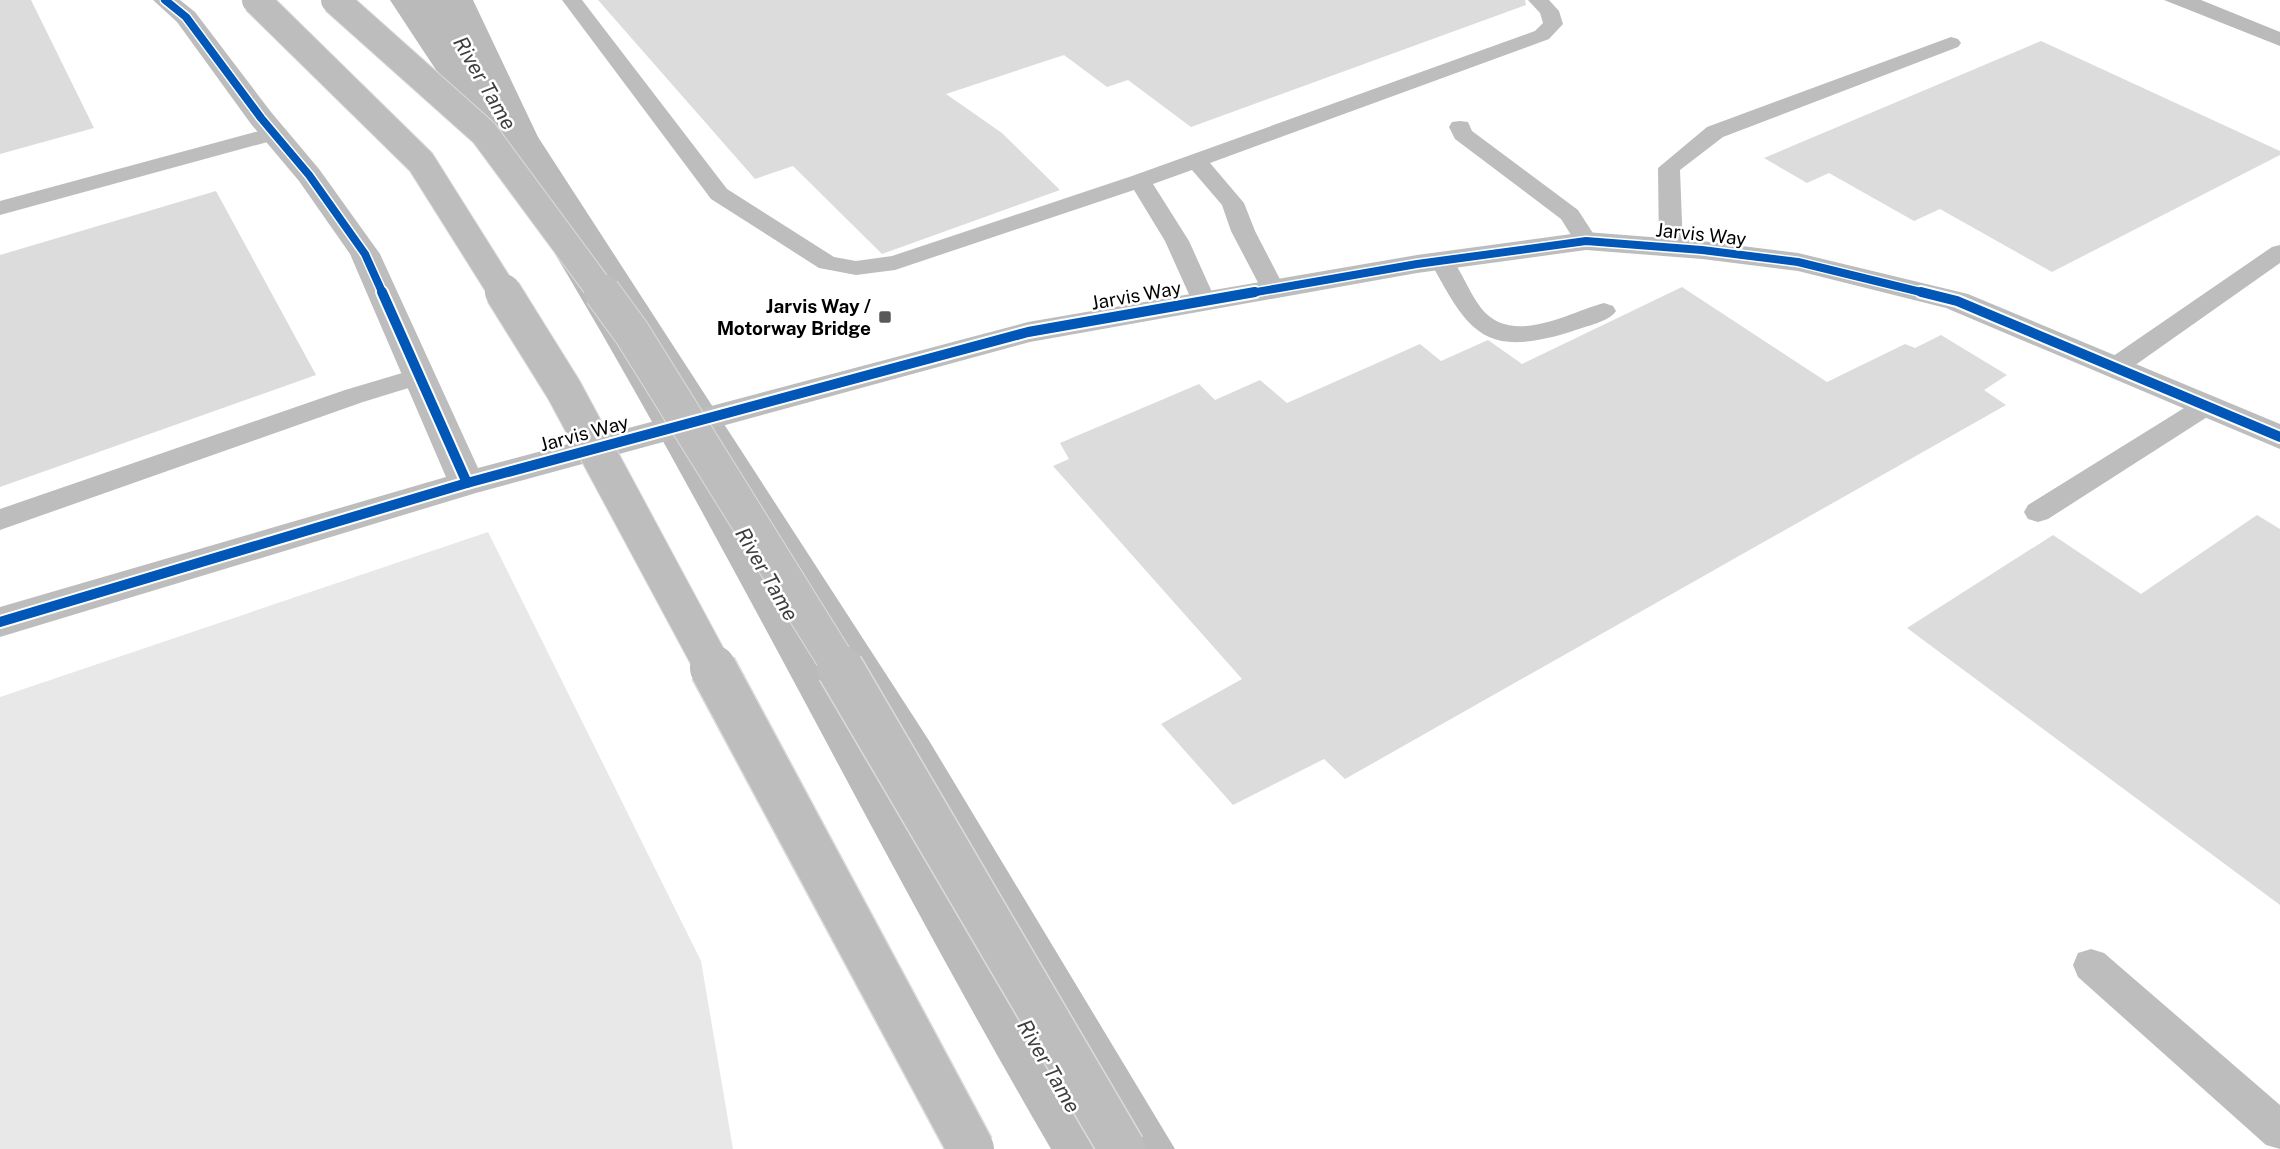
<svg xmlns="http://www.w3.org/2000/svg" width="2280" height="1149" viewBox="0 0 2280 1149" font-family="'Public Sans',sans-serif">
	<rect width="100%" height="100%" fill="#fff"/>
	<path fill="#e8e8e8" d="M488 532 701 961 733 1149H0V697Z"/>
	<g fill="#bababa">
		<path d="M390 0H473L538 137 928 739 1175 1149H1051C883 861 737 561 567 274 512 181 449 91 390 0Z"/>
		<path d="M2164 0H2201L2280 32V46Z"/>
	</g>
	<g fill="#dcdcdc">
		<path d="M0 0H31L94 128 0 154Z"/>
		<path d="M598 0H1525L1526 5 1191 127 1128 80 1107 87 1064 55 946 94 1002 133 1060 190 882 254 793 166 755 179Z"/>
		<path d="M2041 41 2280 151V155L2052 272 1940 209 1914 221 1829 173 1807 183 1764 158Z"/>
		<path d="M216 191 316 375 0 487V255Z"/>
		<path d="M1682 287 1827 382 1905 344 1915 348 1941 335 2007 375 1984 390 2006 405 1345 779 1324 759 1233 805 1161 724 1242 679 1053 466 1069 459 1060 443 1199 384 1215 400 1260 380 1287 403 1420 344 1441 361 1488 340 1522 364Z"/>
		<path d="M2257 515 2280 529V905L1907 628 2053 535 2141 594Z"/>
	</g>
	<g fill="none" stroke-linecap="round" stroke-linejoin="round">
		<g fill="#bdbdbd" fill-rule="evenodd">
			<path d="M562 0H582L727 189 834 257 856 261 892 256 1132 176 1535 31 1543 23 1540 13 1528 0H1549L1559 11 1563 24 1549 39 1210 163 1244 203 1255 231 1285 289 1282 294 1273 296 1264 294 1231 231 1222 205 1192 170 1153 184 1189 241 1216 301 1213 306 1204 308 1195 306 1192 301 1165 241 1134 190 895 270 856 275 819 268 711 199Z"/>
			<path d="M1951 37 1958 39 1961 43 1958 47 1723 137 1680 170 1683 248 1679 253H1663L1659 248 1658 168 1707 127Z"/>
			<path d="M1460 121 1468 122 1472 131 1578 210 1598 241 1594 246H1578L1561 219 1455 139 1449 127 1452 122Z"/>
			<path d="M274 127 282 128 285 133 282 138 0 215V201Z"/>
			<path d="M2280 245V263L2124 373 2115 375 2106 373 2102 367 2106 361 2272 247Z"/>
			<path d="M1442 254 1450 256C1462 272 1469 292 1481 308 1512 347 1567 313 1604 303L1613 306 1616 311C1609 322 1586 326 1573 331 1485 359 1469 334 1430 261L1434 256Z"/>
			<path d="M419 368 428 370 432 376 428 382 363 402 0 530V509L345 390Z"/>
			<path d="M2206 397 2215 400 2219 406 2215 412 2048 519 2038 522 2028 519 2024 512 2028 505 2197 400Z"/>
			<path d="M2091 949 2104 953 2280 1105V1149L2266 1145 2078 977 2073 965 2078 953Z"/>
		</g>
		<path fill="#bdbdbd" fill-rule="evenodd" d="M153 0H180L195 12 271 112 319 169 380 254 478 468 1028 322 1417 255 1586 232 1702 241 1798 253 1968 294 2280 424V449L1946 308 1798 271 1702 259 1586 250 1417 273 1030 342 476 493 0 637V607L446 477 350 254 299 181 251 124 177 22Z"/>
		<g stroke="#dbdbdb" stroke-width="30" stroke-linecap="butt">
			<g id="highway-bridge-far2">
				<path d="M256 0 421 162 504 294"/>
				<path d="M335 0 484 133 603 294"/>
			</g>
		</g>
		<g stroke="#dbdbdb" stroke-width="38" stroke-linecap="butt">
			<g id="highway-bridge-far1">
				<path d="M503 292 564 390 714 669"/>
				<path d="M602 292 632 333 841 669"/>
			</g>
		</g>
		<g stroke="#dbdbdb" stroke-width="49" stroke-linecap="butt">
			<g id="highway-bridge">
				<path d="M713 668 971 1149"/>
				<path d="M840 668 1122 1149"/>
			</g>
		</g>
		<use href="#highway-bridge-far2" stroke="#bdbdbd" stroke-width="28"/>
		<use href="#highway-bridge-far1" stroke="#bdbdbd" stroke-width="36"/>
		<use href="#highway-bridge" stroke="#bdbdbd" stroke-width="46"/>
		<g stroke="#fff" stroke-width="11">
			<g id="cycleway-far1">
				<path d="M165 0 186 17 261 118 309 175 365 254 383 294"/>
				<path d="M1245 294 1417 264 1586 241 1702 250 1798 262 1929 294"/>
			</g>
		</g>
		<g stroke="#fff" stroke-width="14">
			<g id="cycleway">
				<path d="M382 292 467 483"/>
				<path d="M1921 292 1957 301 2280 437"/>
				<path d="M0 622 467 483 1028 332 1255 292"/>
			</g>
		</g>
		<use href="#cycleway-far1" stroke="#0057b8" stroke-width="8"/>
		<use href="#cycleway" stroke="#0057b8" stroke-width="10"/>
	</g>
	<rect fill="#595959" stroke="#fff" stroke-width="2.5" x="878" y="310" width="14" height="14" rx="3.5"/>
	<g text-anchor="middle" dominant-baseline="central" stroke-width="5" stroke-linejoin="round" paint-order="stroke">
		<g font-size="19" fill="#000" stroke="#fff">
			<text transform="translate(1701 234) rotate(6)">Jarvis Way</text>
			<text transform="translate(1136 295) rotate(-10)">Jarvis Way</text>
			<text transform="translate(584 433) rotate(-15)">Jarvis Way</text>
		</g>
		<g font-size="19" font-weight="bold" fill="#000" stroke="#fff" text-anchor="end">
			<text x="871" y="306">Jarvis Way /<tspan x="871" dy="22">Motorway Bridge</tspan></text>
		</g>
		<g font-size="21" font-style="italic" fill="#3e3e3e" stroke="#fff">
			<text transform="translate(485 83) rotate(60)">River Tame</text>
			<text transform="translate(767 574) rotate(60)">River Tame</text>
			<text transform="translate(1049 1066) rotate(60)">River Tame</text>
		</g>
	</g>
</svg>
